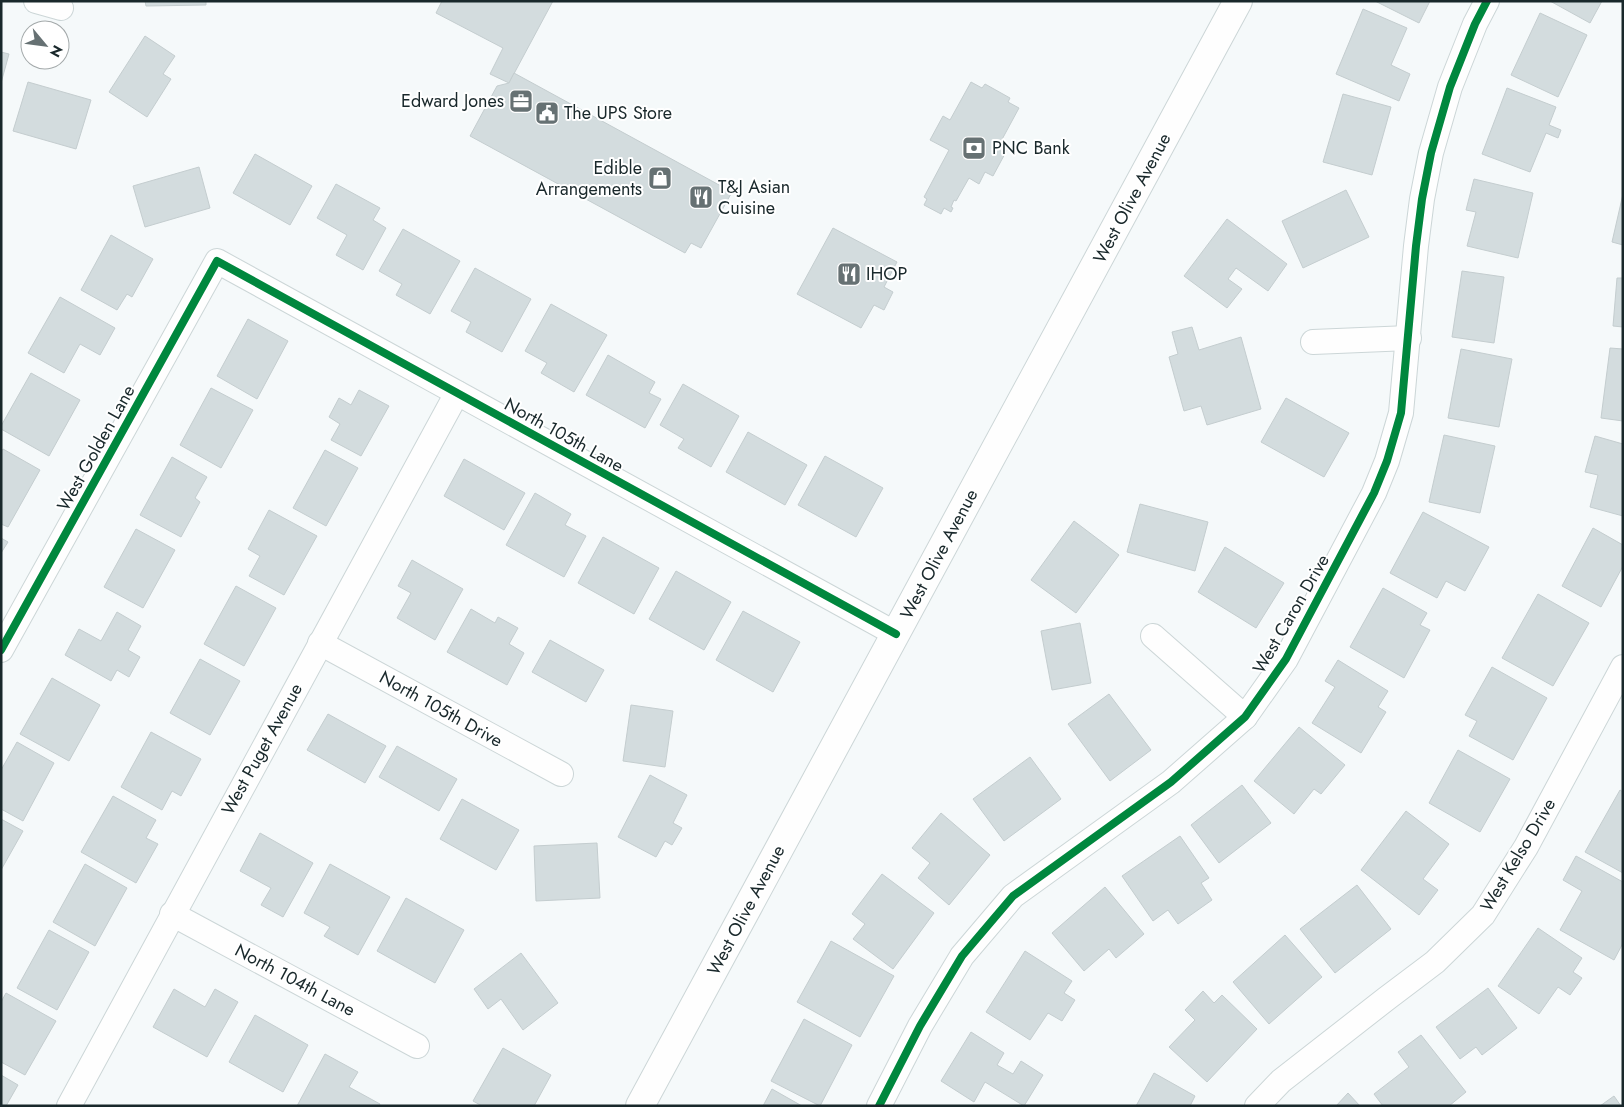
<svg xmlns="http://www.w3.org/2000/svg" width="1624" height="1107" viewBox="0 0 1624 1107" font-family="Jost,sans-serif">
	<rect width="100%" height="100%" fill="#f5f9fa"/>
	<g fill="#d3dcde" stroke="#c4cdcf">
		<path d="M145 1H206V5L146 6Z"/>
		<path d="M442 1H553L509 83 490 74 503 48 436 13Z"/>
		<path d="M1375 1H1430L1419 23Z"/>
		<path d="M1550 1H1602L1590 23Z"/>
		<path d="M1363 9 1407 28 1391 65 1410 74 1399 101 1336 74Z"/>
		<path d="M1540 13 1587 35 1558 97 1511 75Z"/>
		<path d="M145 36 175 56 163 74 171 79 147 117 109 92Z"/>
		<path d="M1 52 9 54 1 83Z"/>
		<path d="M514 73 732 192 701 248 691 243 685 253 470 136 497 86 509 83Z"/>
		<path d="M28 82 91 100 76 149 13 131Z"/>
		<path d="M971 82 982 88 985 84 1010 98 1008 102 1019 108 999 145 1007 150 993 176 985 172 979 184 969 178 956 201 954 200 951 207 953 208 951 212 944 208 941 214 924 205 927 199 924 197 949 150 930 140 943 116 950 120Z"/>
		<path d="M1507 88 1556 107 1549 125 1561 130 1558 138 1546 133 1530 172 1482 154Z"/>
		<path d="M1343 94 1391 107 1372 175 1323 162Z"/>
		<path d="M255 154 312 186 290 225 233 193Z"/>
		<path d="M199 167 210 208 145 227 133 186Z"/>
		<path d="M1474 179 1533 193 1518 258 1467 246 1476 212 1466 210Z"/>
		<path d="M336 184 380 208 373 220 386 228 363 270 336 255 347 235 317 218Z"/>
		<path d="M1346 190 1369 237 1303 268 1282 221Z"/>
		<path d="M1623 194V245L1612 242Z"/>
		<path d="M1227 219 1287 264 1268 291 1236 268 1228 279 1242 289 1227 308 1184 276Z"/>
		<path d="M833 228 897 262 884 287 893 292 884 310 874 305 861 328 797 294Z"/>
		<path d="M403 229 460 261 430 314 396 295 402 284 379 271Z"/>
		<path d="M111 235 153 259 132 297 127 294 117 310 81 290Z"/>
		<path d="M475 268 531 299 502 352 466 332 471 322 451 311Z"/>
		<path d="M1462 271 1504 277 1494 343 1452 337Z"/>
		<path d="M1617 278H1623V327L1613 326Z"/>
		<path d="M60 297 115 328 100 355 80 344 64 373 28 353Z"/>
		<path d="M551 304 607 335 574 392 541 373 547 363 525 351Z"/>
		<path d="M248 319 288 341 257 399 217 376Z"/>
		<path d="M1192 327 1199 350 1241 337 1261 409 1207 425 1201 406 1184 411 1169 357 1178 354 1172 332Z"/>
		<path d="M1610 348 1623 349V421L1601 418Z"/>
		<path d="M1461 349 1512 359 1499 427 1448 418Z"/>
		<path d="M608 355 655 382 649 393 661 399 645 428 586 395Z"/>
		<path d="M31 373 80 400 49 456 1 429V426Z"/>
		<path d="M683 384 739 416 711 467 678 448 684 439 660 425Z"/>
		<path d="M211 388 253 410 221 468 180 445Z"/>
		<path d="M359 390 389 406 361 456 331 440 340 424 329 417 339 398 351 405Z"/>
		<path d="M1286 398 1349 433 1324 477 1261 442Z"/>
		<path d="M748 432 807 465 785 505 726 472Z"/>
		<path d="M1444 435 1495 446 1480 513 1429 502Z"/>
		<path d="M1595 436 1623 444V516L1590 507 1598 475 1585 472Z"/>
		<path d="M3 449 40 470 8 527 1 524V452Z"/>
		<path d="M325 450 358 468 326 526 293 508Z"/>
		<path d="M825 456 883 488 856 537 798 505Z"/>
		<path d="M172 457 207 477 195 498 200 502 181 537 140 515Z"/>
		<path d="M464 459 525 493 504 530 444 496Z"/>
		<path d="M535 493 571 514 565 525 586 536 564 577 506 545Z"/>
		<path d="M1140 504 1208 522 1195 571 1127 552Z"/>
		<path d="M269 510 317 536 284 595 249 576 260 556 248 549Z"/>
		<path d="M1423 512 1489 547 1465 591 1446 581 1437 598 1390 573Z"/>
		<path d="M1074 521 1119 555 1076 613 1031 580Z"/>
		<path d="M1593 528 1623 545V566L1601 607 1562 586Z"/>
		<path d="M136 529 175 550 143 608 104 587Z"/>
		<path d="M603 537 659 568 634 614 578 583Z"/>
		<path d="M1 538 8 542 1 553Z"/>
		<path d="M1225 547 1284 583 1256 628 1198 592Z"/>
		<path d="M412 560 463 589 435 640 397 618 411 593 398 586Z"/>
		<path d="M676 571 731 602 704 650 649 619Z"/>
		<path d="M236 586 276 608 244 666 204 644Z"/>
		<path d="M1383 588 1427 613 1420 625 1430 630 1404 678 1350 647Z"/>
		<path d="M1538 594 1589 623 1553 686 1502 658Z"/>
		<path d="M471 609 495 623 498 617 518 628 509 644 524 653 507 685 447 652Z"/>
		<path d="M743 611 800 642 773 692 716 660Z"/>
		<path d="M117 612 141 626 128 650 140 657 129 677 117 670 111 681 65 655 79 629 101 641Z"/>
		<path d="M1080 623 1091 683 1052 690 1041 631Z"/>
		<path d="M550 640 604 670 586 702 532 672Z"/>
		<path d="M200 659 240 681 210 735 170 713Z"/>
		<path d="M1338 660 1388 691 1378 707 1386 712 1361 753 1312 723 1335 687 1325 681Z"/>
		<path d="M1492 667 1547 698 1513 760 1469 736 1477 721 1465 715Z"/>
		<path d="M52 678 100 705 69 761 20 734Z"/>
		<path d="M1109 694 1151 750 1110 781 1068 724Z"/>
		<path d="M631 705 673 711 665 767 623 761Z"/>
		<path d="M328 714 386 746 365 783 307 750Z"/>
		<path d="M1299 727 1345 765 1321 794 1314 789 1294 814 1254 781Z"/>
		<path d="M151 732 201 759 181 796 172 791 162 810 121 787Z"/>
		<path d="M17 742 54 763 23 821 1 809V770Z"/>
		<path d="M397 746 457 779 439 811 379 777Z"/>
		<path d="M1458 750 1510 779 1480 832 1429 803Z"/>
		<path d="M1030 757 1061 799 1004 841 973 799Z"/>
		<path d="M650 775 687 795 673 823 682 828 672 845 665 841 656 857 618 837Z"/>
		<path d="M1242 785 1271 823 1219 863 1191 825Z"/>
		<path d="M1620 790 1623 792V873L1585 852Z"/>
		<path d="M113 796 156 820 146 838 158 844 136 883 81 852Z"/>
		<path d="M462 799 519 830 496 870 440 839Z"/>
		<path d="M1406 811 1449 844 1423 879 1438 890 1419 915 1361 870Z"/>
		<path d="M941 813 990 855 949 905 918 878 930 863 912 848Z"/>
		<path d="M1 819 23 831 1 870Z"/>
		<path d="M260 833 313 863 283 917 261 905 271 888 240 871Z"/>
		<path d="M1180 836 1209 878 1201 883 1212 900 1178 924 1168 910 1153 921 1122 876Z"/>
		<path d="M597 843 600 898 536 901 534 846Z"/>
		<path d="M1576 856 1623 882V943L1614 960 1560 930 1582 891 1563 880Z"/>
		<path d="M85 864 127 888 95 946 53 922Z"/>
		<path d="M330 864 390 897 358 955 324 936 330 927 304 913Z"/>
		<path d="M882 874 934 913 893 969 853 939 865 924 852 914Z"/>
		<path d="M1357 885 1391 929 1335 973 1300 929Z"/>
		<path d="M1105 887 1144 934 1116 958 1109 949 1084 971 1052 933Z"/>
		<path d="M406 898 464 930 435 983 377 951Z"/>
		<path d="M1538 928 1582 958 1573 972 1582 978 1570 995 1558 987 1539 1014 1498 986Z"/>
		<path d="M49 930 89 952 57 1010 17 988Z"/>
		<path d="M1285 935 1322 977 1269 1024 1233 982Z"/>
		<path d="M831 941 894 976 860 1037 797 1002Z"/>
		<path d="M1025 951 1072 981 1064 993 1075 1000 1062 1021 1048 1013 1030 1040 986 1012Z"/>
		<path d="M521 953 558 1003 523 1030 501 999 488 1009 474 989Z"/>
		<path d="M1488 988 1517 1028 1482 1055 1476 1047 1460 1059 1436 1027Z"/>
		<path d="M174 989 205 1007 215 989 238 1002 207 1057 153 1027Z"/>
		<path d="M1203 991 1214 1003 1222 995 1257 1029 1207 1082 1169 1047 1195 1020 1185 1010Z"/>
		<path d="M6 993 56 1021 25 1075 1 1062V1002Z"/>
		<path d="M255 1015 308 1045 283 1092 229 1062Z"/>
		<path d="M804 1019 852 1045 820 1106 771 1081Z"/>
		<path d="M971 1032 1004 1053 997 1065 1013 1074 1021 1061 1043 1075 1024 1106 985 1082 974 1102 941 1081Z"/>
		<path d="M1421 1035 1466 1092 1449 1106H1383L1374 1094 1409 1067 1398 1052Z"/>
		<path d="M503 1048 551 1075 534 1106H482L473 1101Z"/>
		<path d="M325 1054 358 1072 349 1087 380 1104 379 1106H297Z"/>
		<path d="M1154 1073 1195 1096 1190 1106H1136Z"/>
		<path d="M1 1075 18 1085 6 1106H1Z"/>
		<path d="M772 1089 802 1106H763Z"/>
		<path d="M1348 1093 1360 1106H1336Z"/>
		<path d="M1614 1096 1621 1106H1600Z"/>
	</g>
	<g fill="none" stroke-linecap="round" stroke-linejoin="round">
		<g stroke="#ccd6d7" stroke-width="26">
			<g id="street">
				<path d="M36 1 61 8"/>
				<path d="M1313 342 1409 338"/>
				<path d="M1153 636 1245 717"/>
				<path d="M320 643 561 774"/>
				<path d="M1 650 217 261 896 634"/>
				<path d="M172 914 417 1046"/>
				<path d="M69 1106 457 393"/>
				<path d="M879 1106 920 1026 962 956 1013 896 1171 782 1245 717 1286 659 1374 493 1387 461 1401 413 1416 246 1422 199 1431 153 1450 87 1475 24 1487 1"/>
				<path d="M1257 1106 1281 1081 1386 999 1435 962 1483 915 1526 847 1623 667"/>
			</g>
		</g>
		<g stroke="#ccd6d7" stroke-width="30">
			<path id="secondary" d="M640 1106 1238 1"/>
		</g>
		<use href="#street" stroke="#fefefe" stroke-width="24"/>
		<use href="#secondary" stroke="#fefefe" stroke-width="28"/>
		<g stroke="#fff" stroke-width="11">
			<g id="cycleway">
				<path d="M1 650 217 261 896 634"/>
				<path d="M879 1106 920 1026 962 956 1013 896 1171 782 1245 717 1286 659 1374 493 1387 461 1401 413 1416 246 1422 199 1431 153 1450 87 1475 24 1487 1"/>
			</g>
		</g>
		<use href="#cycleway" stroke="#00873e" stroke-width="8"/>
	</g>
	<defs>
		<g id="office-square" transform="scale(1.25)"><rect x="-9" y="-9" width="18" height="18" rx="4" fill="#667173" stroke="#fff"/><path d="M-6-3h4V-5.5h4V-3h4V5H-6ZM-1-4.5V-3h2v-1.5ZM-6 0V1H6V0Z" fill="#fff"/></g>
		<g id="civic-square" transform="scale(1.25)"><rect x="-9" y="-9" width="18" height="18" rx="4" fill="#667173" stroke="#fff"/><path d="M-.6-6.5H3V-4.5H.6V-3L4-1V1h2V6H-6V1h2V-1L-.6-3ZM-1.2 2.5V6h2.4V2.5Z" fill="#fff"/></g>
		<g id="bank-square" transform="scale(1.25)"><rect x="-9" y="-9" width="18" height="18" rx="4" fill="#667173" stroke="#fff"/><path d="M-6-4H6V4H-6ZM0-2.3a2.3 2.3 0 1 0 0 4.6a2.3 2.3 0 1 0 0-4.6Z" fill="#fff"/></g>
		<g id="shop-square" transform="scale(1.25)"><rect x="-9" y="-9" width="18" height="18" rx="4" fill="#667173" stroke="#fff"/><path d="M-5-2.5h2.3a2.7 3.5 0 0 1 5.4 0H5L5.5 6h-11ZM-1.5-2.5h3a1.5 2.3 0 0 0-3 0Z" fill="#fff"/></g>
		<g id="restaurant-square" transform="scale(1.25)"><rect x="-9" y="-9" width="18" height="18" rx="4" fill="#667173" stroke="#fff"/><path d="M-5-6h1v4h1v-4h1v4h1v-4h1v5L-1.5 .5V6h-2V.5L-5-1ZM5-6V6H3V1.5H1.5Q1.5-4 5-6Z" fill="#fff"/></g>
	</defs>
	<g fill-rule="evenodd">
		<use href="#office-square" x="521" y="101"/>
		<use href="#civic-square" x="547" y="113"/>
		<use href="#bank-square" x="974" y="148"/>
		<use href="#shop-square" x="660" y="178"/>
		<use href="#restaurant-square" x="701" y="197"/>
		<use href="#restaurant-square" x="849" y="274"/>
	</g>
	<g text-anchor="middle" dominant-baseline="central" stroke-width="4" stroke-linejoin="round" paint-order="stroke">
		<g font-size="18" fill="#19282b" stroke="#fff" text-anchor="start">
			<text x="504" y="101" text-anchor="end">Edward Jones</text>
			<text x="564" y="113">The UPS Store</text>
			<text x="992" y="148">PNC Bank</text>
			<text x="642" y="168" text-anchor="end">Edible<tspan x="642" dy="21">Arrangements</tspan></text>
			<text x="718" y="187">T&amp;J Asian<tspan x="718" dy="21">Cuisine</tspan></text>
			<text x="866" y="274">IHOP</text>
		</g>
		<g font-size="18" fill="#19282b" stroke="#fff">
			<text transform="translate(1132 198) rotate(-62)">West Olive Avenue</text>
			<text transform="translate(564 435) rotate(29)">North 105th Lane</text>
			<text transform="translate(96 448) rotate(-61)">West Golden Lane</text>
			<text transform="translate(939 554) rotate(-62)">West Olive Avenue</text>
			<text transform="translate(1291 614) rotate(-60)">West Caron Drive</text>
			<text transform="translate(441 709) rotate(29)">North 105th Drive</text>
			<text transform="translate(262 749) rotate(-61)">West Puget Avenue</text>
			<text transform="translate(1518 855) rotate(-59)">West Kelso Drive</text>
			<text transform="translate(746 910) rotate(-62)">West Olive Avenue</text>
			<text transform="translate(295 980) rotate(28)">North 104th Lane</text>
		</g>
	</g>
	<rect width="1624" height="1107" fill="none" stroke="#19282b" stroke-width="5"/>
	<g transform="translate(45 45) rotate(119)"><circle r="24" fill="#ffffff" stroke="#a3a9aa"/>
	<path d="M0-4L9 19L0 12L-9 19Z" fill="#667173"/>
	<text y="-8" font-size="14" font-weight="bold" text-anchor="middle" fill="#19282b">N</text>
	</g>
</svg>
